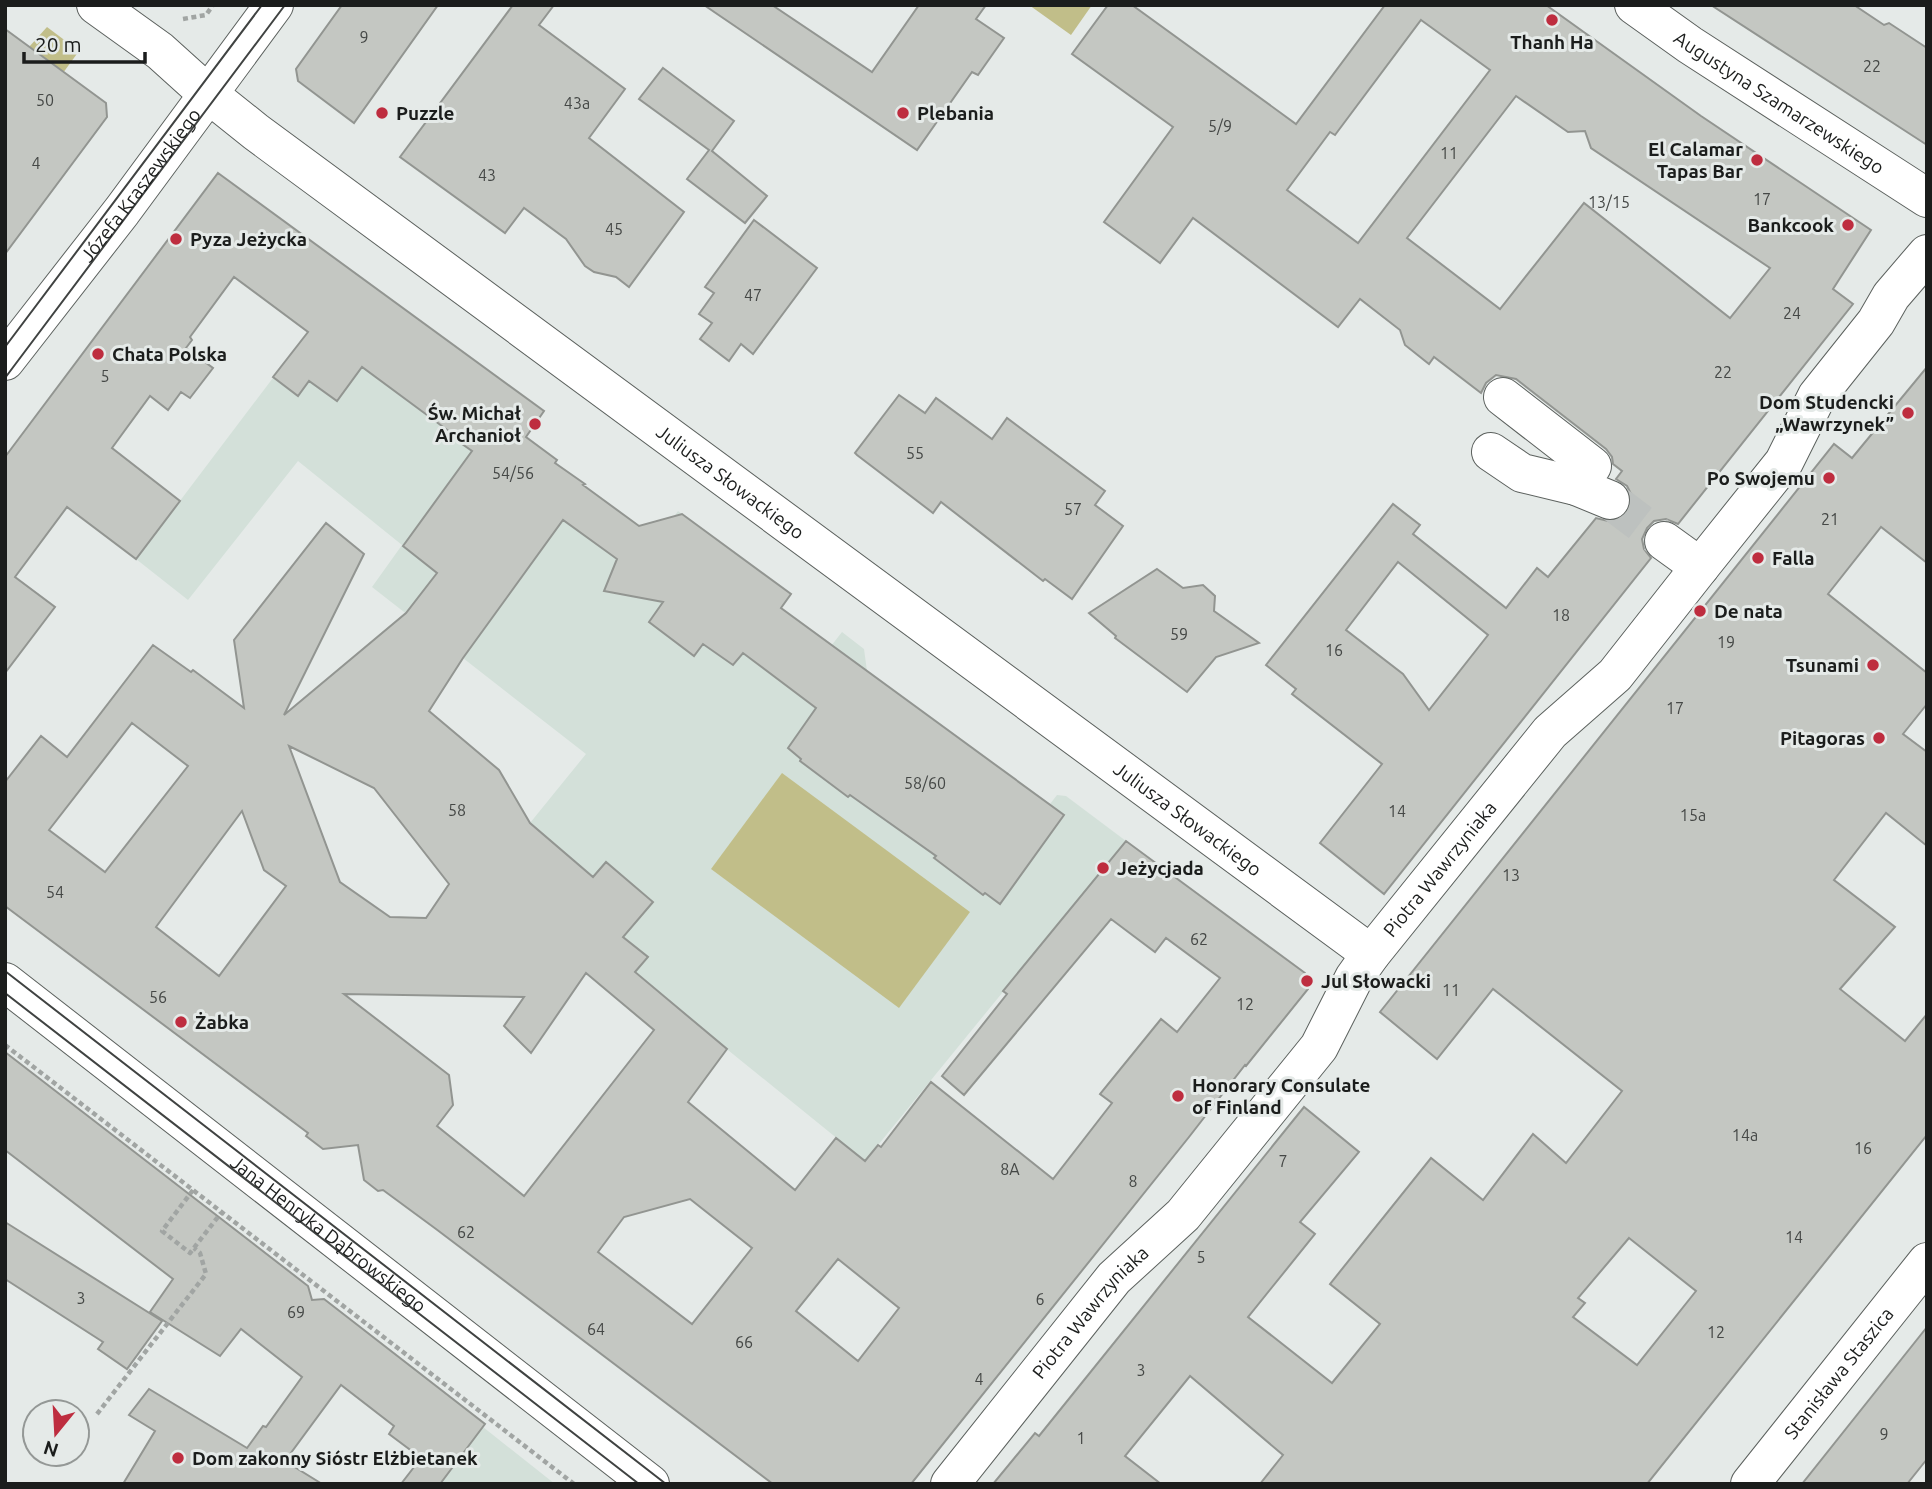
<svg xmlns="http://www.w3.org/2000/svg" width="1932" height="1489" viewBox="0 0 1932 1489" font-family="Ubuntu,sans-serif">
	<rect width="100%" height="100%" fill="#e5eae8"/>
	<g fill="#d3e0d9">
		<path d="M353 272 544 411 526 437 557 460 556 463 587 488 644 529 652 522 661 520 671 521 678 511 791 594 746 655 831 646 842 632 864 649 867 671 999 770 1001 768 1050 804 1057 795 1066 796 1126 841 865 1161 702 1029 505 861 530 823 586 754 372 587 402 545 298 461 188 600 136 559Z"/>
		<path d="M483 1427 555 1484H440Z"/>
	</g>
	<g fill="#c1be89">
		<path d="M1029 5H1092L1071 35Z"/>
		<path d="M47 27 79 51 63 73 29 47Z"/>
		<path d="M782 773 970 912 899 1008 711 869Z"/>
	</g>
	<g fill="#c4c7c2" stroke="#929591" stroke-width="2" fill-rule="evenodd">
		<path d="M342 5H438L354 123 298 81 296 69Z"/>
		<path d="M513 5H554L539 25 625 89 589 138 684 212 629 287 616 277 594 272 585 266 566 239 524 208 505 233 400 157Z"/>
		<path d="M704 5H772L872 72 919 5H986L976 19 1004 38 978 75 972 72 917 150Z"/>
		<path d="M1108 5H1132L1296 124 1385 5H1546L1701 116 1871 230 1833 289 1853 304 1678 524 1666 519 1654 521 1647 528 1642 539 1644 549 1651 558 1384 894 1320 843 1382 764 1292 694 1296 689 1266 665 1393 504 1420 525 1413 534 1506 608 1537 568 1548 577 1596 518 1612 522 1624 517 1630 508 1632 496 1627 486 1616 479 1622 471 1613 464 1612 457 1606 449 1516 379 1496 375 1486 383 1481 393 1434 357 1429 364 1405 345 1400 330 1360 299 1338 327 1193 218 1160 263 1104 222 1173 127 1072 54ZM1421 20 1490 70 1358 243 1287 190 1330 132 1335 135ZM1516 96 1568 132 1585 131 1591 148 1770 268 1730 318 1584 203 1500 309 1407 238ZM1398 562 1488 635 1429 710 1403 674 1346 630Z"/>
		<path d="M1711 5H1854L1884 25 1889 23 1927 48V145Z"/>
		<path d="M5 29 106 103 107 117 5 254Z"/>
		<path d="M663 68 734 121 712 151 767 196 745 223 687 179 709 150 639 99Z"/>
		<path d="M218 173 544 411 526 437 557 460 555 463 585 484 583 485 639 526 682 514 791 594 781 608 1064 815 1000 904 985 893 983 895 934 858 936 856 850 795 848 797 800 761 801 759 788 748 816 708 743 653 733 665 703 644 694 656 649 622 663 602 604 591 617 559 563 520 463 658 429 711 499 770 530 823 593 877 606 862 653 902 623 937 648 957 635 972 727 1049 688 1102 795 1190 836 1138 865 1161 878 1145 881 1147 931 1082 1053 1179 1112 1103 1100 1094 1161 1019 1177 1032 1220 978 1166 938 1155 952 1111 919 964 1095 942 1076 1007 994 1003 991 1126 841 1305 973 1308 989 1246 1066 1245 1065 1189 1137 911 1484H773L436 1229 383 1190 378 1191 364 1180 358 1145 323 1149 306 1136 308 1133 5 906V782L41 736 67 757 153 645 191 672 193 670 244 708 234 640 326 523 364 554 284 715 406 613 437 573 403 546 472 451 448 434 450 432 362 367 337 401 309 381 298 396 273 377 308 332 234 277 190 337 192 340 186 348 213 368 190 398 181 392 168 410 150 396 112 448 180 501 136 559 67 507 15 577 55 607 5 673V457ZM132 723 188 766 105 872 49 830ZM289 746 374 788 449 884 426 918 390 917 340 882ZM242 811 264 870 286 886 219 976 156 927ZM586 973 654 1030 524 1196 437 1126 453 1105 449 1075 344 994 524 997 504 1026 531 1053ZM690 1199 752 1248 692 1324 598 1252 624 1217ZM838 1259 899 1308 858 1361 796 1311Z"/>
		<path d="M754 220 817 268 753 354 741 344 729 361 700 339 712 323 699 314 714 293 705 287Z"/>
		<path d="M1927 367V563L1881 527 1828 594 1927 673V704L1903 734 1927 752V846L1886 813 1834 880 1895 927 1840 989 1905 1041 1927 1014V1135L1647 1484H1260L1283 1455 1190 1376 1125 1456 1161 1484H993L1035 1433 1039 1436 1304 1107 1359 1152 1300 1222 1315 1234 1248 1317 1332 1383 1380 1324 1330 1284 1431 1158 1483 1200 1533 1134 1566 1163 1622 1091 1493 989 1437 1059 1380 1012 1834 444 1852 458ZM1629 1238 1696 1291 1637 1365 1573 1317 1585 1303 1578 1298Z"/>
		<path d="M899 395 925 413 936 398 992 439 1007 418 1105 491 1095 505 1123 526 1072 599 1045 579 1043 581 941 502 933 513 857 455 855 453Z"/>
		<path d="M1157 569 1183 588 1203 585 1215 596 1214 611 1259 643 1216 657 1187 692 1115 638 1116 636 1089 613Z"/>
		<path d="M5 1052 308 1286 312 1300 324 1299 485 1424 440 1484H401L421 1458 389 1434 394 1426 341 1385 285 1461 322 1484H123L155 1431 129 1415 149 1389 247 1448 263 1426 266 1427 302 1377 241 1329 220 1356 150 1312 173 1279 5 1150Z"/>
		<path d="M5 1222 162 1321 127 1369 98 1349 103 1342 5 1279Z"/>
		<path d="M1927 1327V1459L1907 1484H1802Z"/>
	</g>
	<g fill="none" stroke-linecap="round" stroke-linejoin="round">
		<path stroke="#bdc1bf" stroke-width="38" stroke-dasharray="38 19" stroke-linecap="butt" d="M1610 500 1664 541"/>
		<g stroke="#5c615e" stroke-width="40">
			<g id="minor">
				<path id="s1" d="M96 5 160 51 201 88 256 132 1371 954"/>
				<path id="s2" d="M1634 5 1690 45 1927 198"/>
				<path id="s3" d="M5 361 122 211 274 5"/>
				<path d="M1503 397 1592 466 1576 486"/>
				<path d="M1491 452 1522 473 1576 486 1610 500"/>
				<path d="M1664 541 1700 567"/>
				<path id="s4" d="M5 982 650 1484"/>
				<path id="s5" d="M950 1484 1114 1278 1183 1215 1319 1047 1354 978 1371 954 1550 732 1615 675 1700 567 1784 462 1817 396 1876 322 1891 296 1927 254"/>
				<path id="s6" d="M1750 1484 1927 1262"/>
			</g>
		</g>
		<g stroke="#a1a5a3" stroke-width="4.5" stroke-dasharray="5 3.5" stroke-linecap="butt">
			<path d="M183 19 206 15 213 5"/>
			<path d="M5 1045 574 1484"/>
			<path d="M193 1190 162 1231 190 1253 221 1213"/>
			<path d="M97 1414 206 1274 200 1253 194 1248"/>
		</g>
		<use href="#minor" stroke="#fff" stroke-width="38"/>
		<g stroke="#404342" stroke-width="2">
			<path d="M5 347 262 5"/>
			<path d="M5 378 285 5"/>
			<path d="M5 971 666 1484"/>
			<path d="M5 993 639 1484"/>
		</g>
	</g>
	<g fill="#be2d3f" stroke="#e5eae8" stroke-width="2.5">
		<circle cx="1552" cy="20" r="7"/>
		<circle cx="382" cy="113" r="7"/>
		<circle cx="903" cy="113" r="7"/>
		<circle cx="1757" cy="160" r="7"/>
		<circle cx="1848" cy="225" r="7"/>
		<circle cx="176" cy="239" r="7"/>
		<circle cx="98" cy="354" r="7"/>
		<circle cx="1908" cy="413" r="7"/>
		<circle cx="535" cy="424" r="7"/>
		<circle cx="1829" cy="478" r="7"/>
		<circle cx="1758" cy="558" r="7"/>
		<circle cx="1700" cy="611" r="7"/>
		<circle cx="1873" cy="665" r="7"/>
		<circle cx="1879" cy="738" r="7"/>
		<circle cx="1103" cy="868" r="7"/>
		<circle cx="1307" cy="981" r="7"/>
		<circle cx="181" cy="1022" r="7"/>
		<circle cx="1178" cy="1096" r="7"/>
		<circle cx="178" cy="1458" r="7"/>
	</g>
	<g text-anchor="middle" dominant-baseline="central" stroke-width="6" stroke-linejoin="round" paint-order="stroke">
		<g font-size="16" fill="#454846">
			<text x="364" y="37">9</text>
			<text x="1872" y="66">22</text>
			<text x="45" y="100">50</text>
			<text x="577" y="103">43a</text>
			<text x="1220" y="126">5/9</text>
			<text x="1449" y="153">11</text>
			<text x="36" y="163">4</text>
			<text x="487" y="175">43</text>
			<text x="1762" y="199">17</text>
			<text x="1609" y="202">13/15</text>
			<text x="614" y="229">45</text>
			<text x="753" y="295">47</text>
			<text x="1792" y="313">24</text>
			<text x="1723" y="372">22</text>
			<text x="105" y="376">5</text>
			<text x="915" y="453">55</text>
			<text x="513" y="473">54/56</text>
			<text x="1073" y="509">57</text>
			<text x="1830" y="519">21</text>
			<text x="1561" y="615">18</text>
			<text x="1179" y="634">59</text>
			<text x="1726" y="642">19</text>
			<text x="1334" y="650">16</text>
			<text x="1675" y="708">17</text>
			<text x="925" y="783">58/60</text>
			<text x="457" y="810">58</text>
			<text x="1397" y="811">14</text>
			<text x="1693" y="815">15a</text>
			<text x="1511" y="875">13</text>
			<text x="55" y="892">54</text>
			<text x="1199" y="939">62</text>
			<text x="1451" y="990">11</text>
			<text x="158" y="997">56</text>
			<text x="1245" y="1004">12</text>
			<text x="1745" y="1135">14a</text>
			<text x="1863" y="1148">16</text>
			<text x="1283" y="1161">7</text>
			<text x="1010" y="1169">8A</text>
			<text x="1133" y="1181">8</text>
			<text x="466" y="1232">62</text>
			<text x="1794" y="1237">14</text>
			<text x="1201" y="1257">5</text>
			<text x="81" y="1298">3</text>
			<text x="1040" y="1299">6</text>
			<text x="296" y="1312">69</text>
			<text x="596" y="1329">64</text>
			<text x="1716" y="1332">12</text>
			<text x="744" y="1342">66</text>
			<text x="1141" y="1370">3</text>
			<text x="979" y="1379">4</text>
			<text x="1884" y="1434">9</text>
			<text x="1081" y="1438">1</text>
		</g>
		<g font-size="19" font-weight="bold" fill="#1b1d1c" stroke="#e5eae8" text-anchor="start">
			<text x="1552" y="42" text-anchor="middle">Thanh Ha</text>
			<text x="396" y="113">Puzzle</text>
			<text x="917" y="113">Plebania</text>
			<text x="1743" y="149" text-anchor="end">El Calamar<tspan x="1743" dy="22">Tapas Bar</tspan></text>
			<text x="1834" y="225" text-anchor="end">Bankcook</text>
			<text x="190" y="239">Pyza Jeżycka</text>
			<text x="112" y="354">Chata Polska</text>
			<text x="1894" y="402" text-anchor="end">Dom Studencki<tspan x="1894" dy="22">„Wawrzynek”</tspan></text>
			<text x="521" y="413" text-anchor="end">Św. Michał<tspan x="521" dy="22">Archanioł</tspan></text>
			<text x="1815" y="478" text-anchor="end">Po Swojemu</text>
			<text x="1772" y="558">Falla</text>
			<text x="1714" y="611">De nata</text>
			<text x="1859" y="665" text-anchor="end">Tsunami</text>
			<text x="1865" y="738" text-anchor="end">Pitagoras</text>
			<text x="1117" y="868">Jeżycjada</text>
			<text x="1321" y="981">Jul Słowacki</text>
			<text x="195" y="1022">Żabka</text>
			<text x="1192" y="1085">Honorary Consulate<tspan x="1192" dy="22">of Finland</tspan></text>
			<text x="192" y="1458">Dom zakonny Sióstr Elżbietanek</text>
		</g>
		<g font-size="19" fill="#1b1d1c" stroke="#e5eae8">
			<text stroke="none"><textPath href="#s2" startOffset="175">Augustyna Szamarzewskiego</textPath></text>
			<text stroke="none"><textPath href="#s3" startOffset="222">Józefa Kraszewskiego</textPath></text>
			<text stroke="none"><textPath href="#s1" startOffset="794">Juliusza Słowackiego</textPath></text>
			<text stroke="none"><textPath href="#s1" startOffset="1362">Juliusza Słowackiego</textPath></text>
			<text stroke="none"><textPath href="#s5" startOffset="789">Piotra Wawrzyniaka</textPath></text>
			<text stroke="none"><textPath href="#s4" startOffset="410">Jana Henryka Dąbrowskiego</textPath></text>
			<text stroke="none"><textPath href="#s5" startOffset="222">Piotra Wawrzyniaka</textPath></text>
			<text stroke="none"><textPath href="#s6" startOffset="142">Stanisława Staszica</textPath></text>
		</g>
	</g>
	<rect width="1932" height="1489" fill="none" stroke="#1b1d1c" stroke-width="14"/>
	<g transform="translate(56 1433) rotate(198)"><circle r="33" fill="#e5eae8" stroke="#949896" stroke-width="2"/>
	<path d="M0-5L12 26L0 18L-12 26Z" fill="#be2d3f"/>
	<text y="-10" font-size="19" font-weight="bold" text-anchor="middle" fill="#1b1d1c">N</text>
	</g>
	<path d="M24 52v10h121v-10" fill="none" stroke="#1b1d1c" stroke-width="3.5"/>
	<text x="35" y="52" font-size="21" fill="#1b1d1c" stroke="#e5eae8" stroke-width="5" paint-order="stroke">20 m</text>
</svg>
